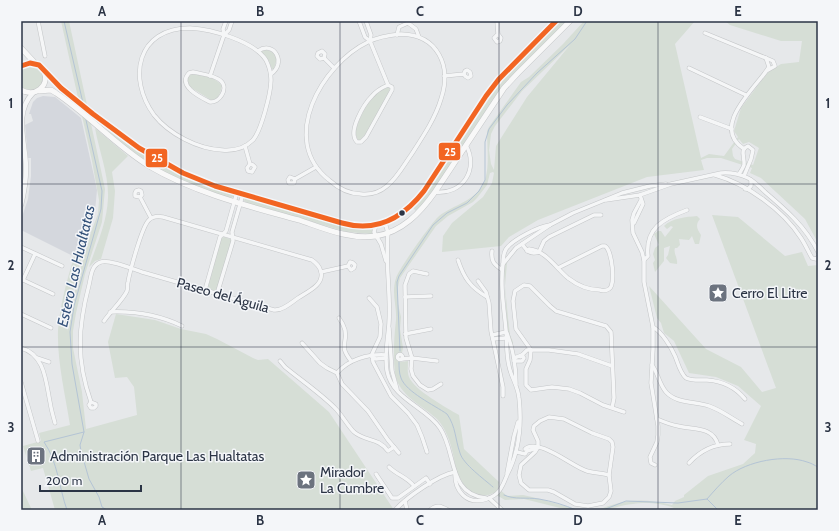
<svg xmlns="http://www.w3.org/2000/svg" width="839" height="531" viewBox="0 0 839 531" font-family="Cabin,sans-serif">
	<rect width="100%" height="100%" fill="#e6e8ea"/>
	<path fill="#d4d7dd" d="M43 96 55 97 81 118 94 176 97 190 95 211 93 220 79 259 21 230V220L28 199 31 176V158H28L25 125 33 121 31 114H29L33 102 37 98Z"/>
	<g fill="#d6ded6" fill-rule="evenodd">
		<path d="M61 21H69L105 189 102 222 85 274 76 313 73 331V348L82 392 86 429 137 415 134 387 127 377 115 378 108 342 116 314 155 320 181 329 206 334 217 339 253 358 258 360 268 359 329 412 394 510H55L43 468 31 471 23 446 41 441 39 433 70 425C65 393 57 361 58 330 60 305 67 280 74 257L81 260 67 315V331L76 285 91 232 98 214 99 200 92 161Z"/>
		<path d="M559 21H567L515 73 428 199 416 211 412 207 501 79Z"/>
		<path d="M584 21H695L675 44 701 158 709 154 724 156 738 137 734 131 741 108 768 72 781 64 799 62 802 41H781L730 25 725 21H818V243L805 219 761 178 750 173 752 168 721 158H707L701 160 704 170 647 177 538 220 509 237 501 246 442 252 443 236 452 223 483 197 492 183 494 173 493 172 490 173 487 185 477 198 473 202 448 216 436 226 400 278 398 287V304L401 317 400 329 403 348 400 362 408 361C408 367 407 372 409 377 414 390 447 408 459 415L464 449 499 482 498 488 507 496 523 495 532 497 580 510H568L524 499 505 500 493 493C481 500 467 492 461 480 456 473 455 463 453 454 450 441 446 429 437 419 422 405 399 396 395 374 393 356 394 337 396 320 397 305 391 294 396 278 398 270 432 222 439 216 453 205 476 201 484 182 490 169 487 146 487 131L489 127 521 82 529 77 563 44ZM570 45 527 97 496 146 494 170 491 164 489 150 491 134 495 126 522 91ZM739 139 743 144 749 142 759 148 753 165 735 159 733 156 732 149Z"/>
		<path d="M263 49 274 52 277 58 274 69H272L269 61 261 51Z"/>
		<path d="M31 65C43 69 46 74 41 86L30 92 21 88V68Z"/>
		<path d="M190 74C200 75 217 77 222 86 220 93 219 100 211 100L190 87C187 83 186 78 190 74Z"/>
		<path d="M390 87V88L388 94C382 104 367 138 358 141L355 132C361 115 370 91 390 87Z"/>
		<path d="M101 124 160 164 183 175 233 194 234 197 229 198C178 181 139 163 101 124Z"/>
		<path d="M95 128 128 156 112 172 115 191 113 218 101 259 95 261 89 267C97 244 107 222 108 198 109 175 99 151 95 128Z"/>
		<path d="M245 197 352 228 373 227 372 234 347 232 247 203 244 201Z"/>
		<path d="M712 215 738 217 785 256 802 252 808 266 818 265V510H683L677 508 681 510H657L674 508C662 503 645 502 633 504 621 505 610 510 598 510 625 499 643 498 672 505L675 501 684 497V495L708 476 743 464 755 453 756 444 744 440 761 406 738 386 716 377 689 373 674 341 664 333 661 323 657 318 649 286 706 349 741 367 762 392 776 388Z"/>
		<path d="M697 216 700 219C695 225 697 229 701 235L699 244H695L692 236 689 240 679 239 680 245 677 248H675C673 253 678 258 677 264L670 263 666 258 668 255 670 246 664 248V261L655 272 653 263 655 260 653 254 655 248 659 245 654 234 658 231H661L665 237 673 227 671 226 667 229 664 226C672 218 686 217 697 216Z"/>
		<path d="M224 237 230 239 232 241 217 290 215 291 208 289V287L221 238Z"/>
		<path d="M517 248 518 249 510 257 507 263 505 286 508 318 510 335 513 342V354L507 326 504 268 507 259Z"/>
		<path d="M21 487 32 510H21Z"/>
	</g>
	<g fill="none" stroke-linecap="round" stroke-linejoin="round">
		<g stroke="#b4c4d5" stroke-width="1">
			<path d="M64 21 83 103"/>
			<path d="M86 120 102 191 101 209 74 306 70 332 72 364 84 432 80 445 81 451 89 479 99 497 102 507 107 510"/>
			<path d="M400 351 397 282 399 276 433 225 447 213 467 203 479 191 485 180V142L489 129 507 105 537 73 575 39 587 21"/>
			<path d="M399 362C399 367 399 373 401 378 406 392 434 405 447 414 456 427 455 439 460 453 463 464 484 479 493 487"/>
			<path d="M504 495C515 500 526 497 539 499 551 501 565 505 576 510"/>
			<path d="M707 499C714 491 721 483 729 476 747 461 785 454 807 462 811 463 814 465 818 467"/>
			<path d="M67 510C59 488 58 462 44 442L84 432"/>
			<path d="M603 510 626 501 678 503 707 499 718 510"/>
		</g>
		<g stroke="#c4c6c8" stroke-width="4.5">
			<g id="minor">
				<path d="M38 21 45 56"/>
				<path d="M359 21 365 37 370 41 388 85"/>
				<path d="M366 21 371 35 370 41"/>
				<path d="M497 21 498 34 501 38 500 41 497 42 494 38 498 34"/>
				<path d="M190 28C211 29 254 41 266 60 269 66 271 73 271 80 271 93 261 131 253 140 245 148 233 151 222 150 198 149 169 134 154 115 127 78 137 28 190 28Z"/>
				<path d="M705 33 773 61 775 66 768 70"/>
				<path d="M401 34C438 35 452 66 441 99 435 119 422 138 411 155 404 165 397 178 387 186 380 192 371 195 361 194 349 194 338 188 329 180 278 140 322 64 368 42 378 37 390 35 401 34Z"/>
				<path d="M224 35 223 29 226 21"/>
				<path d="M397 35 399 27 408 23 416 29 419 37"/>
				<path d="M258 51C274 40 287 63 271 74"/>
				<path d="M324 58 325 54 322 51 318 53 317 56 320 59 324 58 334 68"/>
				<path d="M689 68 746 95"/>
				<path d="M193 72C201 74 215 75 221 81 229 89 219 103 210 102 200 97 177 86 189 73Z"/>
				<path d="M210 76 224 35 229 30 232 21"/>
				<path d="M444 76 464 74 465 76 468 78 471 76 470 72 467 70 465 71 464 74"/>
				<path d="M388 85 392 87V90L366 137 361 142H357C347 132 364 104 372 96 376 91 381 88 388 85Z"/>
				<path d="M700 117 732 129"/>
				<path d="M245 146 250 164 247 168 248 171 252 172 255 167 253 165 250 164"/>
				<path d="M744 149C709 126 757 87 769 67L766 58"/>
				<path d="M739 174C741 171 743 168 744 165 745 157 739 150 748 146L753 150 751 159 744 176"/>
				<path d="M715 175C747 184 783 210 801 238 805 244 808 251 812 258L816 259 818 257"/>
				<path d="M295 179 294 183H289L288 180 290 177 295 179 316 167"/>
				<path d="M745 189H748L751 186V180"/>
				<path d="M435 192C463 195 479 169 466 145"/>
				<path d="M140 197 135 196V193L136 191 139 190 141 191 142 195 140 197 151 218"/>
				<path d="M606 200 640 195 671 184 721 173C731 172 739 174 748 178 754 181 760 187 765 192 785 209 806 227 818 252"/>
				<path d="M641 200 634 213 632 220 633 233 642 252 644 260V282L653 327V349L651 383 658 426V435L657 442 650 457 651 463 655 465"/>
				<path d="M382 223 386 226 388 233C385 263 391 293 389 323 388 339 384 355 387 371 392 399 426 407 440 428 457 453 447 494 486 498"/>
				<path d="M634 223 643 204 640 195"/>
				<path d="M376 225 374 232 381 244 386 261"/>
				<path d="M522 244C527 251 530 255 539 252"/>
				<path d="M21 247 62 266"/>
				<path d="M492 251C491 260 493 264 501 269"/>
				<path d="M527 251 529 249C545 250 557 269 568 278 577 285 588 290 600 290 603 291 606 291 609 289 616 285 612 250 605 246H602L558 268"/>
				<path d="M539 252 544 241 549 237 594 215H601"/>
				<path d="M458 260C464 278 470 287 487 297"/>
				<path d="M644 260 648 256C645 228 663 219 687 210"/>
				<path d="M503 264 516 248 550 225 573 213 622 193 650 186 666 184"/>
				<path d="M321 272 348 266 350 262 353 263 355 265 354 268 351 270 348 266"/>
				<path d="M427 274 413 271 409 274 405 285 406 338 412 358 411 369 413 376 420 385 428 390 433 389 441 384"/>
				<path d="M21 279 53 294"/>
				<path d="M23 280 35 254"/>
				<path d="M478 281 486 292 489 303 491 331 503 387V396"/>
				<path d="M205 290 220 237 226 231 237 192"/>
				<path d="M217 294 233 241 232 232 243 194"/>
				<path d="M405 297 431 296"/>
				<path d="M369 298 377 307 381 324 380 337 372 354 373 362 391 396 408 413 417 425 422 437 427 452"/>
				<path d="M110 312C136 311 159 315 182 326"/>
				<path d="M21 314 51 328"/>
				<path d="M339 318C342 322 344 326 345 330 348 345 338 344 351 361"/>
				<path d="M653 327C662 332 671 347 675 356 678 363 680 373 686 378 692 381 701 380 707 380 722 381 736 388 745 399"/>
				<path d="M389 328 392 371 397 389"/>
				<path d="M507 333C513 349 516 367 516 384"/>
				<path d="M405 334 431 329"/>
				<path d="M492 335 506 332"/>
				<path d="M493 339 506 338"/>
				<path d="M302 343 320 363 327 368 337 373 342 384 368 411 388 440 399 453"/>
				<path d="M21 348C45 354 46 383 50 402 51 409 53 416 55 423"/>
				<circle cx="400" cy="357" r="2.5"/>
				<path d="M522 355 527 350H549L578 354 612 366"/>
				<path d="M372 357 376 359 386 358"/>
				<path d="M37 358 49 362"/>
				<path d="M514 358 522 355 524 358 522 361H514"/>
				<path d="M402 359 412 358 437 361"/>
				<path d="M280 361 285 367C302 381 320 393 335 408 342 415 347 425 354 432 366 442 378 437 388 451L394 447"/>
				<path d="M652 365C658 373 659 384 666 392 677 404 695 401 709 406 721 410 731 418 742 424"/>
				<path d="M337 373C349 359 368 354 386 355"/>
				<path d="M21 382 38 441"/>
				<path d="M91 402 96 404V406L94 408H91L89 405 91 402C76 360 78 327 89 285 91 277 91 265 101 262 109 259 133 269 142 272 186 285 230 297 274 310 282 311 291 303 298 298 307 292 324 285 321 272 320 266 316 263 312 260L163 217C158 216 153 216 149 220 142 226 130 271 128 282 127 285 128 288 127 291 123 300 110 312 104 321"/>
				<path d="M612 408 614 398 611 332 606 326 556 311 550 306 530 286 524 285 515 291 513 301 516 329 531 350 530 360 526 369V385L531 390 552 387 569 389 580 393 603 405 624 412"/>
				<path d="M549 417 564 419 592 433 609 439 612 442 613 447 609 475 611 491 609 497 603 503 588 506 575 504 554 492 548 490H529L521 483 519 475 521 465 535 452 538 447V441L533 430 534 426 540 421Z"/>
				<path d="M657 419C664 422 671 425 678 426 693 430 713 426 718 445"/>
				<path d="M525 449C538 437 573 467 587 471 594 473 602 473 609 475"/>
				<path d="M517 452 525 454 527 451 537 448"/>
				<path d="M689 463C700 451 714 444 730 444"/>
				<path d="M389 467C397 475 407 477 414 486"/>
				<path d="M455 472C454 491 467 506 487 499 492 497 496 495 499 491 503 486 505 480 507 475 520 450 522 425 519 398 518 386 511 377 509 366 506 354 507 343 506 330 504 308 500 286 503 264 503 259 503 254 506 249 512 240 539 226 550 225"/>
				<path d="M507 473 514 436 518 422"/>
				<path d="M376 474 392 498H398L426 478 430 484"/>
				<path d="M489 498 502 510"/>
				<path d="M405 501 407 510"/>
				<path d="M395 510C407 497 438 475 455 472"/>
				<path d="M430 510C437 504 441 506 448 510"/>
			</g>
		</g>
		<g stroke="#c4c6c8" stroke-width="5.5">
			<path id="tertiary" d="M21 205C24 193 26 181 26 168 26 144 13 113 33 93"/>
		</g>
		<g stroke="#c4c6c8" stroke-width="6">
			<g id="secondary">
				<path d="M21 48 35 63"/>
				<path d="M21 66 30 63 39 65 61 88 93 114 139 148 183 173 215 186 342 223C377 233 403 218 424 191L486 96 499 79 556 21"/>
				<path d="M21 90C35 98 50 86 44 71"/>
				<path d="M39 91 51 90 56 93C89 115 115 145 149 166 195 193 248 206 299 220 323 228 350 240 376 236 402 232 420 213 435 192L504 88 518 73 570 21"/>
			</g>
		</g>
		<use href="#minor" stroke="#f5f6f7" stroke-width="3.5"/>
		<use href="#tertiary" stroke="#f5f6f7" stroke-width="4.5"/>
		<use href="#secondary" stroke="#f8f8f8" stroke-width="5"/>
		<g stroke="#f4f6f9" stroke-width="8">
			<path id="bus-1" d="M21 66 30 63 39 65 61 88 93 114 139 148 183 173 215 186 342 223C377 233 403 218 424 191L486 96 499 79 556 21"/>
		</g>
		<use href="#bus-1" stroke="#f26522" stroke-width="5"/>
	</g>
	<path fill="none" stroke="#2b3445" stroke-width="1" stroke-opacity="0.55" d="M181 21V510M340 21V510M499 21V510M658 21V510M21 184H818M21 347H818"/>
	<defs>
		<g id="sight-square" transform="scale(1)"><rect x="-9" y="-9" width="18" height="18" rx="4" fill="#6c737f" stroke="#f4f6f9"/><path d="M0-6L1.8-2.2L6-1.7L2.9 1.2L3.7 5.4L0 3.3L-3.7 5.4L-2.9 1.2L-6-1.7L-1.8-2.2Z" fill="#fff"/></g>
		<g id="building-square" transform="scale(1)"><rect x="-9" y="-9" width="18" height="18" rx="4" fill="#6c737f" stroke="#f4f6f9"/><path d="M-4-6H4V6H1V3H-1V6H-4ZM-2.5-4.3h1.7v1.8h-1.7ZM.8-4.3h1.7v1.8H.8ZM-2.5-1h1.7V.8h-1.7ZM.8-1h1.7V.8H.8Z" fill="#fff"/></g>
	</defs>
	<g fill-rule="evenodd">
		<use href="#sight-square" x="718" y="293"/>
		<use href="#building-square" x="36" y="456"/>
		<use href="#sight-square" x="306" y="480"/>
	</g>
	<circle fill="#2b3445" stroke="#f4f6f9" stroke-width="1.5" cx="402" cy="213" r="3.5"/>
	<g text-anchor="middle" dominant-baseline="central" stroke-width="3" stroke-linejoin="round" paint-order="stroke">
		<g font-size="14" fill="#2b3445" stroke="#f4f6f9" text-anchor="start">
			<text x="732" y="293">Cerro El Litre</text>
			<text x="50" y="456">Administración Parque Las Hualtatas</text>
			<text x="320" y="472">Mirador<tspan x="320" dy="16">La Cumbre</tspan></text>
		</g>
		<g font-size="14" fill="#2b3445" stroke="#f4f6f9">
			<text transform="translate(223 295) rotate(16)">Paseo del Águila</text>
		</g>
		<g font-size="15" font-style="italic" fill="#34527a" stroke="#f4f6f9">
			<text transform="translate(76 266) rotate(-77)">Estero Las Hualtatas</text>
		</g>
	</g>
	<g stroke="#f4f6f9" stroke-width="1.5">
		<rect x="438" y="142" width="23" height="19" rx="4" fill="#f26522"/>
		<rect x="145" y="148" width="23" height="20" rx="4" fill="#f26522"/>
	</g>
	<g font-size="11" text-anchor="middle" font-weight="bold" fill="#fff">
		<text x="450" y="156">25</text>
		<text x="157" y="162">25</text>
	</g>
	<rect width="839" height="531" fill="none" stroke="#f4f6f9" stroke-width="44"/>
	<path d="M40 485v6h101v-6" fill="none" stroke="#2b3445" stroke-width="2"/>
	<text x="46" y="485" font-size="12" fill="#2b3445" stroke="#f4f6f9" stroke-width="3" paint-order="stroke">200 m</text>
	<rect x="22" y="22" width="795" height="487" fill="none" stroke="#2b3445" stroke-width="1.5"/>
	<g font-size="13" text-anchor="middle" font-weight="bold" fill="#2b3445">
		<text x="102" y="16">A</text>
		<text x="260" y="16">B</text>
		<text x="420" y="16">C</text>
		<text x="578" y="16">D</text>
		<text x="738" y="16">E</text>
		<text x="11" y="108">1</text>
		<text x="828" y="108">1</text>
		<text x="11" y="270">2</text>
		<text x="828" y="270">2</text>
		<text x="11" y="432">3</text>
		<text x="828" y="432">3</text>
		<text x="102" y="525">A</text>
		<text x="260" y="525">B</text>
		<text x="420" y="525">C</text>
		<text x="578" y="525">D</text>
		<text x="738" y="525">E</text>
	</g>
</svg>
